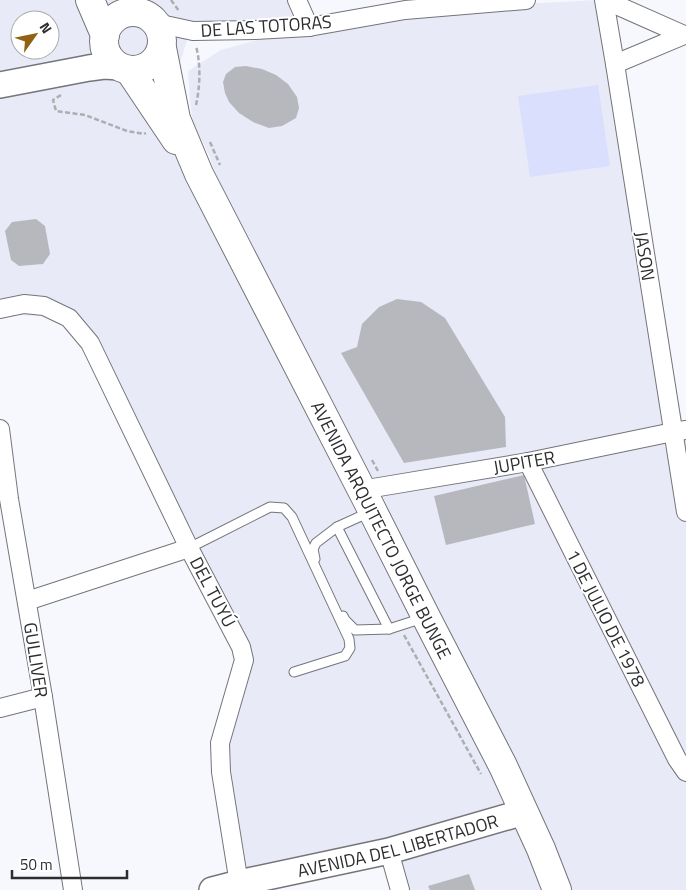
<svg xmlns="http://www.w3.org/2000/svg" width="686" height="890" viewBox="0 0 686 890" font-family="'Titillium Web',sans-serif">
	<rect width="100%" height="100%" fill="#f7f8fd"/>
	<path fill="#e8eaf7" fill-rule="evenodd" d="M0 0H297L310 27 405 10 597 0 673 432 686 430V890H400L389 851 239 883 221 772 244 660 69 318 0 314ZM20 20H50V50H20ZM304 27 221 50 188 71 190 101 193 124 210 157 214 171 199 174 180 63 187 40Z"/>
	<path fill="#dbdffe" d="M598 85 610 166 530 177 518 96Z"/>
	<g fill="#b7b8be">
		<path d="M246 66 262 69 276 75 288 84 297 97 299 108 296 118 282 126 269 128 253 122 239 113 229 102 225 93 223 82 226 74 235 67Z"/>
		<path d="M36 219 45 226 50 254 43 264 19 266 11 260 5 231 12 222Z"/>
		<path d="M397 299 421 302 445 318 505 417 506 447 404 463 341 353 357 347 362 324 379 307Z"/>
		<path d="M524 475 535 524 446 545 434 496Z"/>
		<path d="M469 874 475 890H430L428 886Z"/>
	</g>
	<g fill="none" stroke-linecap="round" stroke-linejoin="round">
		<g stroke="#74757a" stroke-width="11">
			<g id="service">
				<path d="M337 527 389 629"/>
				<path d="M189 548 270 507 284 508 292 517 349 639 350 648 345 656 294 672"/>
				<path d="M315 559 313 549 316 543 337 527 370 512"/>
				<path d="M343 616 345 620 355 630 389 629 423 618"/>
			</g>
		</g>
		<g stroke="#74757a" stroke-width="20">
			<g id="minor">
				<path d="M297 0 309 27"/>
				<path d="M604 0 615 64 686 512"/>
				<path d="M605 0 684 35H686"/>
				<path d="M156 23 193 31 255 30 309 27 405 10 526 0"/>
				<path d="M615 64 684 35"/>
				<path d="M0 309 24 304 44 306 69 318 90 343 189 548 241 647 244 660 220 743 221 772 240 890"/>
				<path d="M0 429 9 499 43 697 73 890"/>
				<path d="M528 462 677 759 686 772"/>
				<path d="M361 490 528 462 673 432 686 430"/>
				<path d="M27 601 189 548"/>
				<path d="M0 708 43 697"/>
				<path d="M389 851 400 890"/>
			</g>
		</g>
		<g stroke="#74757a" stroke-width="28">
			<g id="secondary">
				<path d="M0 85 89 68 104 66 120 67"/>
				<path id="s1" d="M212 890 239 883 389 851 524 812"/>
			</g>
		</g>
		<g stroke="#74757a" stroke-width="30">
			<g id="primary">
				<path d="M90 0 105 35"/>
				<circle cx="133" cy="41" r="29"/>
				<path id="s2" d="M162 48 176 119 199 174 368 502 426 617 503 766 541 849 557 890"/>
				<path d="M129 70 176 140"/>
			</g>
		</g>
		<g stroke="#adaeb2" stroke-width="2.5" stroke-dasharray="5 2.5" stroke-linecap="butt">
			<path d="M171 0 179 11"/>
			<path d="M61 95 53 100 56 111 85 115 127 131 144 134 146 133"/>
			<path d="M196 105C200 87 201 65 196 46"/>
			<path d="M210 142 220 165"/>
			<path d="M372 460 378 471"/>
			<path d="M404 635 481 774"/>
		</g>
		<use href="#service" stroke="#fff" stroke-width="9"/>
		<use href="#minor" stroke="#fff" stroke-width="18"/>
		<use href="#secondary" stroke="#fff" stroke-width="25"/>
		<use href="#primary" stroke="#fff" stroke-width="28"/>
	</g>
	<g text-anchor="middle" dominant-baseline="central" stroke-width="4" stroke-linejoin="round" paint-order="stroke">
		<g font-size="18" fill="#2c2d2f" stroke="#fff">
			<text transform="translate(266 26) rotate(-4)">DE LAS TOTORAS</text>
			<text transform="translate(645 256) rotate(81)">JASON</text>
			<text transform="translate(524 462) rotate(-10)">JUPITER</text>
			<text stroke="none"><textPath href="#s2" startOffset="532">AVENIDA ARQUITECTO JORGE BUNGE</textPath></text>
			<text transform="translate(213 592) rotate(62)">DEL TUYÚ</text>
			<text transform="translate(606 618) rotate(63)">1 DE JULIO DE 1978</text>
			<text transform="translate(36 660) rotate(81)">GULLIVER</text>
			<text stroke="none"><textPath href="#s1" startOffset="191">AVENIDA DEL LIBERTADOR</textPath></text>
		</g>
	</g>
	<g transform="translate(35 35) rotate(57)"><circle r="24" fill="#ffffff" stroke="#ababac"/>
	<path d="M0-4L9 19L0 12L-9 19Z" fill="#935f13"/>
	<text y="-8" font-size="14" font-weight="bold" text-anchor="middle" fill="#2c2d2f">N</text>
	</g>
	<path d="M12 870v8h115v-8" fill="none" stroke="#2c2d2f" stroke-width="2.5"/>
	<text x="20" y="870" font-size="15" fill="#2c2d2f" stroke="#ffffff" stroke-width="4" paint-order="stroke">50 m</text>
</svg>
